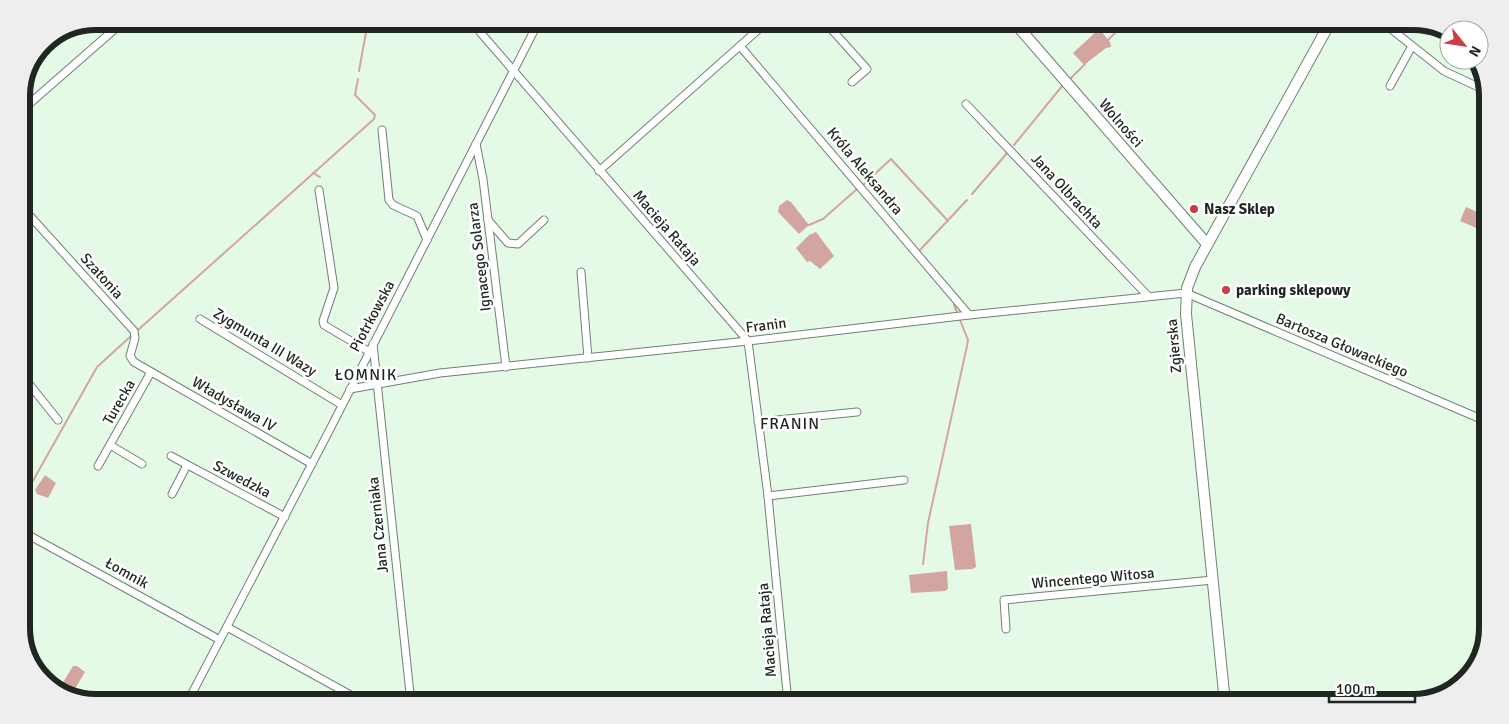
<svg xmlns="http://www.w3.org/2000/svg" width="1509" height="724" viewBox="0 0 1509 724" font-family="Signika,sans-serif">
	<rect width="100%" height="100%" fill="#e5f9e7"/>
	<g fill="#d3a5a1">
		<path d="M1099 29 1110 42 1111 47 1106 48 1084 65 1073 53Z"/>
		<path d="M787 200 791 202 809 225 799 234 778 212 779 206Z"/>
		<path d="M1466 207 1488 217V233L1460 221Z"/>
		<path d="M816 232 834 256 820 269 810 261 807 262 796 248 809 235Z"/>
		<path d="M45 475 56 483 48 498 37 494 35 490Z"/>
		<path d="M971 524 976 567 972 569 955 570 949 526Z"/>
		<path d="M947 571 948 589 945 591 911 593 909 575Z"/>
		<path d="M73 666H77L85 672 70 697 63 695 59 689Z"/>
	</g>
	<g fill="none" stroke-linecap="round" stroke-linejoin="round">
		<g stroke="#d3a5a1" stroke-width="2">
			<path d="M1107 41 1127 21"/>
			<path d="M359 71 368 21"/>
			<path d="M1071 78 1085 64"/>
			<path d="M1014 145 1063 85"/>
			<path d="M313 173 320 177"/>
			<path d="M863 185 891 159 948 221"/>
			<path d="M972 194 1008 152"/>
			<path d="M809 225 823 219 857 189"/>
			<path d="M920 250 967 200"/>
			<path d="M954 305 957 312"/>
			<path d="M138 330 374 119 375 115 355 95 358 79"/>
			<path d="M21 502 97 367 131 336"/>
			<path d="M923 564 928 523 967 346 968 340 960 320"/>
		</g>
		<g stroke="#708272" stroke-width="9">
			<g id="street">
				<path d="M481 21 480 32 748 341 768 496 788 703"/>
				<path d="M824 21 867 69 852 82"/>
				<path d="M1381 21 1444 71 1487 91"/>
				<path d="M740 46 969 315"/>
				<path d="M1390 86 1412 46"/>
				<path d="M966 104 1148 296"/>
				<path d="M21 111 124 21"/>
				<path d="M382 130 389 200 393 205 417 216 427 240"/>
				<path d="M476 144 483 179 506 367"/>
				<path d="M599 171 768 21"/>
				<path d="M319 190 334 288 323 321 324 325 368 351"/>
				<path d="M21 206 134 331 135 338 130 356 134 362 312 464"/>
				<path d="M488 220 508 243 518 244 544 220"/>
				<path d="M581 272 588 358"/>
				<path d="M200 319 342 405"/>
				<path d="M373 344 411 703"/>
				<path d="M21 374 58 420"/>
				<path d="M350 389 440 373 748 341 969 315 1186 293 1488 422"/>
				<path d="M758 422 857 412"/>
				<path d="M110 445 142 464"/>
				<path d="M171 456 285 517"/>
				<path d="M98 466 151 372"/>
				<path d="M172 494 187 465"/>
				<path d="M768 496 904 480"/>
				<path d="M21 531 220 640"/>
				<path d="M227 627 365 703"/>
				<path d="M1006 629 1004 600 1213 580"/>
				<path d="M187 703 328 433 539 21"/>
			</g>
		</g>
		<g stroke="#708272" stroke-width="12">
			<g id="secondary">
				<path d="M1013 21 1207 244"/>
				<path d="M1225 703 1186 314 1187 288 1195 267 1331 21"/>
			</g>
		</g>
		<use href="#street" stroke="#fff" stroke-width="7"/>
		<use href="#secondary" stroke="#fff" stroke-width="10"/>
	</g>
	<g fill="#cc3c42" stroke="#fff" stroke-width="2">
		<circle cx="1194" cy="209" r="5"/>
		<circle cx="1226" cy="290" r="5"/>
	</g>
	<g text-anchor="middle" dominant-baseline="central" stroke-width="5" stroke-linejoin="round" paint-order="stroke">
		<g font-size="15" fill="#1f2720" stroke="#fff">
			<text transform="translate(1121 123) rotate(49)">Wolności</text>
			<text transform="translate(865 171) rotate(50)">Króla Aleksandra</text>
			<text transform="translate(1067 191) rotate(47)">Jana Olbrachta</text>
			<text transform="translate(667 228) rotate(49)">Macieja Rataja</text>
			<text transform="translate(479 257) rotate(-97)">Ignacego Solarza</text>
			<text transform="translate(102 276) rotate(48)">Szatonia</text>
			<text transform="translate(372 316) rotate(-62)">Piotrkowska</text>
			<text transform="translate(766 325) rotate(-7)">Franin</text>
			<text transform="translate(265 342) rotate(31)">Zygmunta III Wazy</text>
			<text transform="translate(1342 345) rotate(23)">Bartosza Głowackiego</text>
			<text transform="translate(1174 346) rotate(-95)">Zgierska</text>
			<text transform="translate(119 402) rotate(-60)">Turecka</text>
			<text transform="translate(234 404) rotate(30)">Władysława IV</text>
			<text transform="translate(242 479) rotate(28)">Szwedzka</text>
			<text transform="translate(378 525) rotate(-96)">Jana Czerniaka</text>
			<text transform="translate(127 573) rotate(29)">Łomnik</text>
			<text transform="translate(1093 578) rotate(-5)">Wincentego Witosa</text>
			<text transform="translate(767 630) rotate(-95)">Macieja Rataja</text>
		</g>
		<g font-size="15" font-weight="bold" fill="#1f2720" stroke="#fff" text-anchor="start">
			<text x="1204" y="209">Nasz Sklep</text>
			<text x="1236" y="290">parking sklepowy</text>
		</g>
		<g font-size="16" letter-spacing="1" fill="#1f2720" stroke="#fff">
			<text x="366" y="375">ŁOMNIK</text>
			<text x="790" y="424">FRANIN</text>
		</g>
	</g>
	<path d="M0 0H1509V724H0ZM96 30H1413A66 66 0 0 1 1479 96V628A66 66 0 0 1 1413 694H96A66 66 0 0 1 30 628V96A66 66 0 0 1 96 30Z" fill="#edeeed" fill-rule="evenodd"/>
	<path fill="none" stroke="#1f2720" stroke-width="6" d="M96 30H1413A66 66 0 0 1 1479 96V628A66 66 0 0 1 1413 694H96A66 66 0 0 1 30 628V96A66 66 0 0 1 96 30Z"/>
	<g transform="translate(1464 45) rotate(120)"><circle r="24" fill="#ffffff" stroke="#a5a9a6"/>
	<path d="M0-4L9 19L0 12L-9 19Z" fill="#cc3c42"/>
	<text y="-8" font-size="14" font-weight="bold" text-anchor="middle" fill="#1f2720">N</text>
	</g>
	<path d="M1329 694v8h86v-8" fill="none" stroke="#1f2720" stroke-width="2.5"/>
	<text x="1336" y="694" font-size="15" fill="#1f2720" stroke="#ffffff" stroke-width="4" paint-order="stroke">100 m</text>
</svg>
